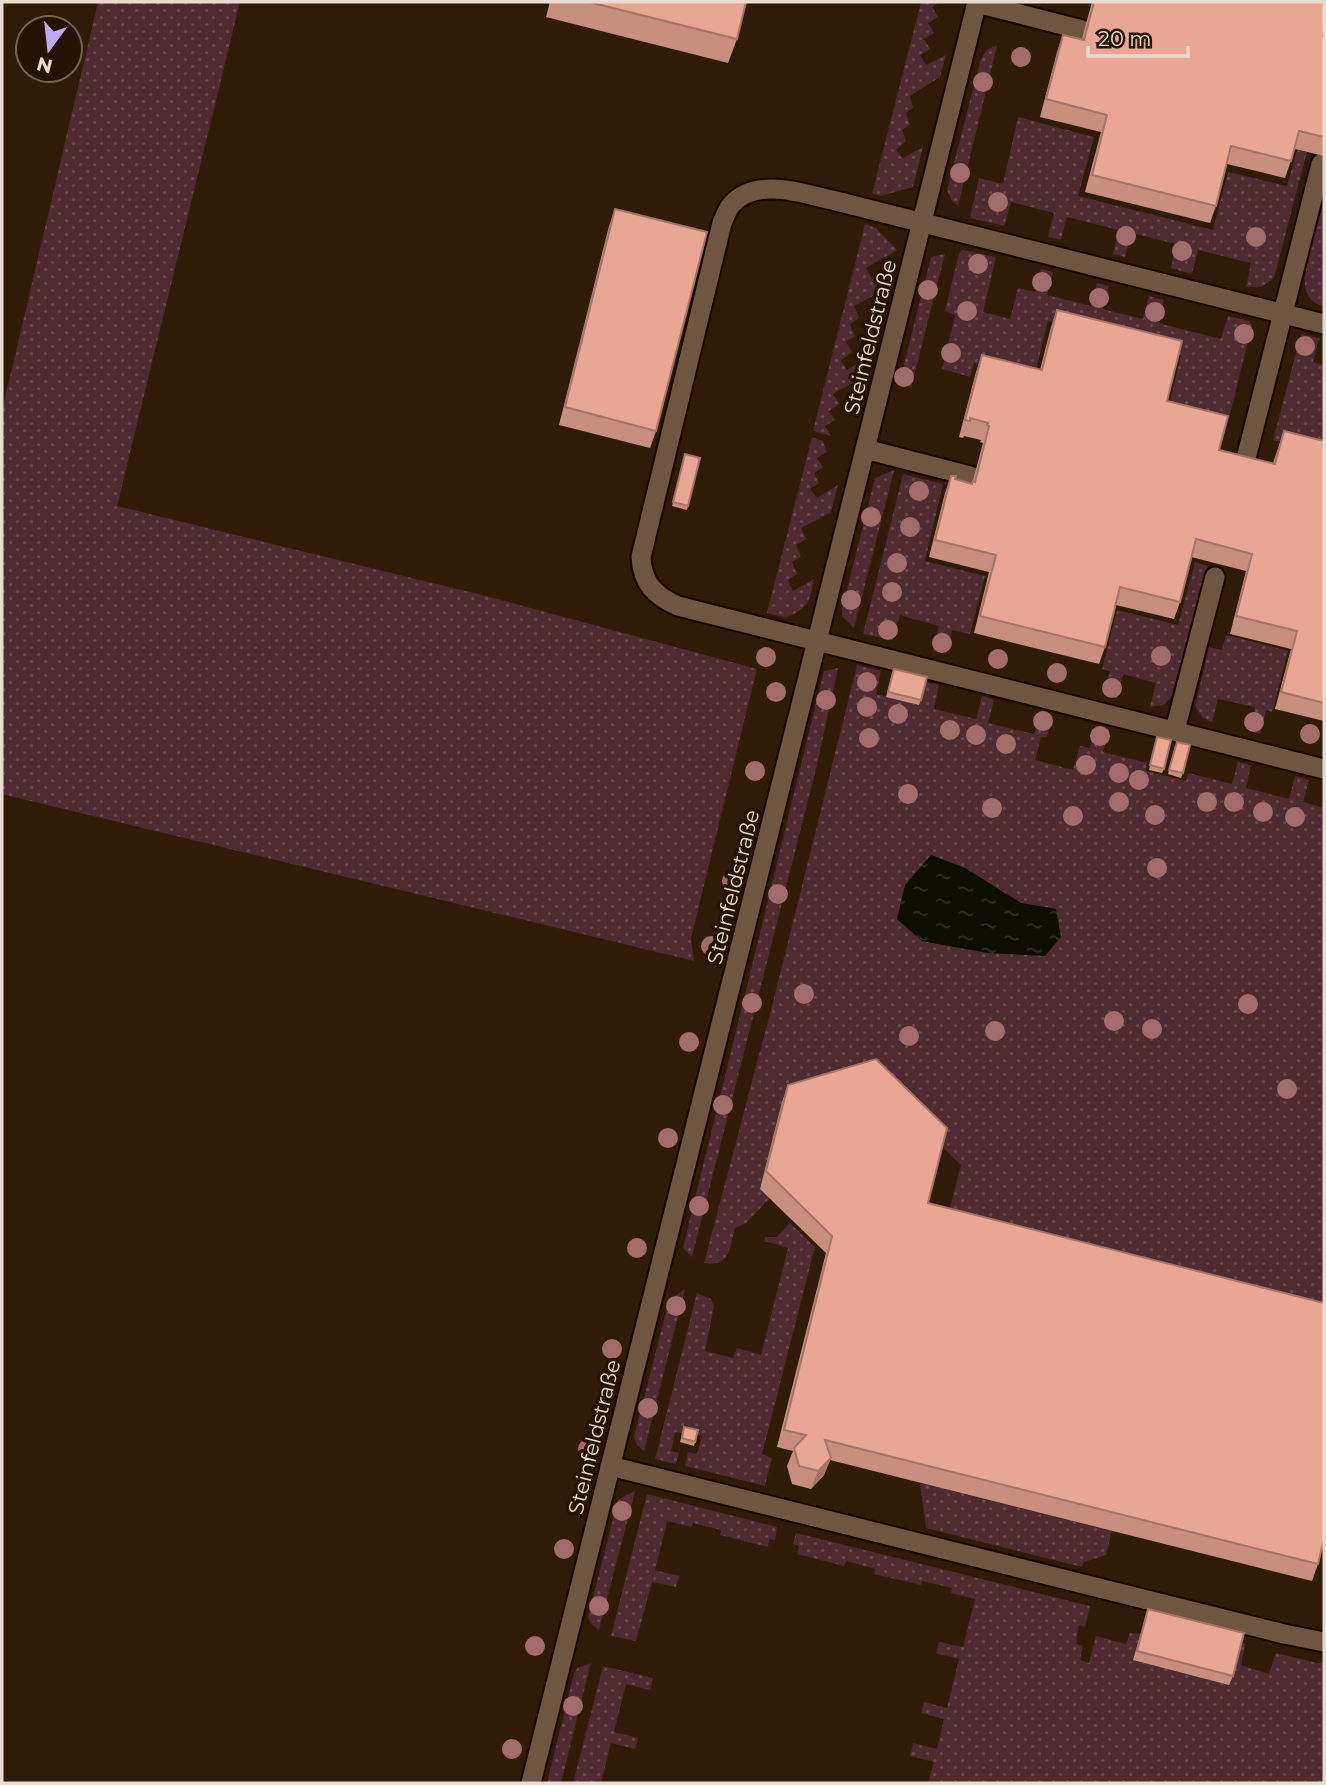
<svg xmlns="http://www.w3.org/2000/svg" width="1326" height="1785" viewBox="0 0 1326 1785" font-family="Montserrat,sans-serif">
	<defs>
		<pattern id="grass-dots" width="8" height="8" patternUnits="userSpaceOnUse" patternTransform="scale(1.75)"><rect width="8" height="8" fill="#4e2b30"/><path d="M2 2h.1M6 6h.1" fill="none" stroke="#68494d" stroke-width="1.8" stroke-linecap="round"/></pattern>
		<pattern id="water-ripples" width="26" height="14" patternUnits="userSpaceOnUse" patternTransform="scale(1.75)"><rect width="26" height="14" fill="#0d0d00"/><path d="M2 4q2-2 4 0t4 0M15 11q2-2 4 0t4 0" fill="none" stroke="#303024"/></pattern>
	</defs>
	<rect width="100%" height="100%" fill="#301b08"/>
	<g fill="url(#grass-dots)" fill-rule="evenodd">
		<path d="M98 2H240L117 506 486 596 757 669 691 938 694 961 2 794V411Z"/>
		<path d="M921 2H940L932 7 938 17 928 23 934 33 924 39 930 49 920 55 926 65 946 55 940 77 910 96 913 108 906 113 910 125 902 130 906 141 896 150 903 158 923 147 913 187 881 196 872 194Z"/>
		<path d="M997 46 958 206 952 201 947 190 980 62C984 53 986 48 997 46Z"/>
		<path d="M1018 117 1094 137 1078 196 1213 230 1228 172 1287 186 1297 150 1307 152 1274 278 1261 287H1246L1251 263 1198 250 1192 274 1171 268 1176 244 1131 233 1125 257 1113 254 1119 230 1067 217 1061 240 1048 237 1054 213 1011 202 1004 226 970 218 979 178 1003 184Z"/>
		<path d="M1324 201V307C1313 303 1305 296 1305 283 1304 264 1319 221 1324 201Z"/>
		<path d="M865 224 876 228 897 250 866 268 872 279 893 267 888 288 854 306 859 318 850 324 855 336 846 342 852 352 841 360 847 370 870 356 865 376 833 394 839 404 829 411 835 420 825 426 831 436 813 431Z"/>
		<path d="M962 250 996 257 983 312 1010 319 1018 288 1035 292 1041 269 1053 272 1047 295 1091 306 1097 283 1109 286 1103 309 1143 319 1149 296 1164 300 1158 323 1221 339 1228 316 1249 321 1252 326 1226 429 1167 414 1181 355 1048 321 1034 378 974 363 970 377 942 369 955 315 945 311 959 254Z"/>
		<path d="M945 254 911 388 900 380 931 257Z"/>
		<path d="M1301 334 1319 338 1313 362 1324 365V454L1273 440Z"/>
		<path d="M812 437 823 441 827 452 817 458 823 467 814 473 819 483 810 489 817 498 838 485 831 512 801 528 806 539 796 545 801 557 792 562 797 574 788 580 793 591 814 579C809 603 809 607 786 618L767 613Z"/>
		<path d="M894 470 854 628 842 616V610L875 478Z"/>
		<path d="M903 474 943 484 925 561 985 576 970 634 952 630 946 654 933 651 939 626 900 615 892 640 863 634Z"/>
		<path d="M1195 562 1208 566 1171 698 1163 705 1150 707 1156 683 1123 674 1117 698 1104 695 1110 671 1102 669 1117 610 1178 625Z"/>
		<path d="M1226 635 1288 651 1272 712 1266 710 1260 734 1250 731 1255 707 1218 699 1212 722 1203 718 1195 706 1209 647 1222 650Z"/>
		<path d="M857 665 881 671 876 694 919 705 925 682 939 685 934 709 976 719 982 696 994 700 988 723 1034 734 1041 712 1053 715 1047 737H1041L1035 760 1073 770 1080 746 1090 748 1096 726 1109 729 1103 752 1147 763 1146 771 1186 781 1188 773 1232 784 1238 762 1251 765 1246 788 1289 799 1295 776 1309 780 1303 802 1324 808V1320L946 1224 961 1165 869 1077 770 1198 746 1223 735 1228C730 1248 729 1268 704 1263L772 1006ZM965 868 1021 903 1056 909 988 953 922 941 897 919Z"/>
		<path d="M838 668 817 765 692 1257 683 1248 824 671Z"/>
		<path d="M790 1223 815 1247 762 1454 772 1458 765 1486 685 1466 688 1452 697 1454 702 1436 683 1431 682 1433 675 1432 671 1451 679 1453 676 1464 655 1459 697 1293 711 1299 714 1306 705 1351 733 1358 737 1348 761 1355 788 1248 764 1241 765 1237H777Z"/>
		<path d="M685 1289 644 1451 637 1445 634 1437 669 1300Z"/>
		<path d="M920 1483 1112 1531 1106 1555 1084 1562 1082 1567 926 1528Z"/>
		<path d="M635 1491 599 1630 591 1624 588 1617 618 1500Z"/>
		<path d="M647 1494 777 1527 775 1540 769 1539 768 1547 720 1535 721 1530 693 1523 691 1527 667 1521 655 1570 679 1576 676 1587 652 1582 636 1641 611 1636Z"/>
		<path d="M796 1533 1090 1606 1085 1627 1079 1625 1076 1644 1083 1646 1080 1660 1089 1663 1096 1636 1126 1644 1130 1633 1240 1643 1245 1644 1241 1665 1269 1674 1276 1653 1317 1663 1324 1662V1783H928L934 1762 910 1756 913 1743 937 1749 944 1719 921 1713 924 1702 947 1708 959 1659 936 1653 939 1642 963 1647 975 1599 951 1593 952 1588 922 1581 921 1585 874 1574 875 1569 846 1561 844 1566 797 1554 799 1546 793 1544Z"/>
		<path d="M591 1663 561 1783H547L574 1674 577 1668Z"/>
		<path d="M603 1666 653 1678 650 1690 626 1684 614 1732 638 1738 635 1749 611 1743 601 1783H573Z"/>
	</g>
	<path fill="url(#water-ripples)" d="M931 855 965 868 1021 903 1056 909 1061 937 1045 956 988 953 922 941 897 919 905 885Z"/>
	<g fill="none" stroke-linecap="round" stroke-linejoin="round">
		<g stroke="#170500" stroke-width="23">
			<g id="service">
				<path d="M977 3 1082 30"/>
				<path d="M1324 324 832 200C802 193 757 177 732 204 727 209 725 217 722 223L641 557C642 583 655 596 678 606L1324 769"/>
				<path d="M865 449 970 476"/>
				<path d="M1242 474 1321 164"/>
				<path d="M1175 730 1215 577"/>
				<path d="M610 1466 1284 1634 1324 1642"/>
			</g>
		</g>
		<g stroke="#170500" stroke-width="23">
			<path id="minor" d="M531 1783 977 2"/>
		</g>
		<use href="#service" stroke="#6e5642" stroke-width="19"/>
		<use href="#minor" stroke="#6e5642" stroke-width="19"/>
	</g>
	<g fill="#a16c69">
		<circle cx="1021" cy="57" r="10"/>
		<circle cx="983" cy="82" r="10"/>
		<circle cx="960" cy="173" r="10"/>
		<circle cx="998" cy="202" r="10"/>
		<circle cx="1126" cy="236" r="10"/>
		<circle cx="1256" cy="237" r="10"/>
		<circle cx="1182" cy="251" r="10"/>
		<circle cx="978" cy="264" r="10"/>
		<circle cx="1042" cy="282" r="10"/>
		<circle cx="928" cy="290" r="10"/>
		<circle cx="1099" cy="298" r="10"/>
		<circle cx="967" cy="311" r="10"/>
		<circle cx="1155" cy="312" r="10"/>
		<circle cx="1244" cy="334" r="10"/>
		<circle cx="1305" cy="346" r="10"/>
		<circle cx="951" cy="353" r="10"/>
		<circle cx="904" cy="377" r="10"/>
		<circle cx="919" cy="491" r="10"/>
		<circle cx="871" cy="517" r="10"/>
		<circle cx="910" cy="527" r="10"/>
		<circle cx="897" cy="563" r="10"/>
		<circle cx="892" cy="592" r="10"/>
		<circle cx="851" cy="600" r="10"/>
		<circle cx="888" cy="630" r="10"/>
		<circle cx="942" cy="643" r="10"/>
		<circle cx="1161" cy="656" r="10"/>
		<circle cx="766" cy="657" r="10"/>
		<circle cx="998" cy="659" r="10"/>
		<circle cx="1057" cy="673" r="10"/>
		<circle cx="867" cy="682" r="10"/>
		<circle cx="1112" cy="688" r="10"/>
		<circle cx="776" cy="692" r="10"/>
		<circle cx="826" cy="700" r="10"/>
		<circle cx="867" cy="707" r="10"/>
		<circle cx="898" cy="714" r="10"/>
		<circle cx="1043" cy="721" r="10"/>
		<circle cx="1254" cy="722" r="10"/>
		<circle cx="950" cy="730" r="10"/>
		<circle cx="1310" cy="734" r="10"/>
		<circle cx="976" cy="735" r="10"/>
		<circle cx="1100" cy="736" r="10"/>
		<circle cx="869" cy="738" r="10"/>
		<circle cx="1006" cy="744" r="10"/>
		<circle cx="1086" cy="765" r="10"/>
		<circle cx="755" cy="771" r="10"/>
		<circle cx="1119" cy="773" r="10"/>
		<circle cx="1139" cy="780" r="10"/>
		<circle cx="908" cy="794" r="10"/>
		<circle cx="1119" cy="802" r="10"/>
		<circle cx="1207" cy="802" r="10"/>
		<circle cx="1234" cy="802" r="10"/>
		<circle cx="992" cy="808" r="10"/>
		<circle cx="1263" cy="812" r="10"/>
		<circle cx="1155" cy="815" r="10"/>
		<circle cx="1073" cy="816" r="10"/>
		<circle cx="1295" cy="817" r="10"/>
		<circle cx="1157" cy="868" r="10"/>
		<circle cx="732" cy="881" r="10"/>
		<circle cx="778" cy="894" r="10"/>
		<circle cx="711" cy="946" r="10"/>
		<circle cx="804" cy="994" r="10"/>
		<circle cx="752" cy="1003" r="10"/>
		<circle cx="1248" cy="1004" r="10"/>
		<circle cx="1114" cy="1021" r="10"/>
		<circle cx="1152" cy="1029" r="10"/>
		<circle cx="995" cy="1031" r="10"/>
		<circle cx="909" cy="1036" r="10"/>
		<circle cx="689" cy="1042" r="10"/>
		<circle cx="1287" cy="1089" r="10"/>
		<circle cx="723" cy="1105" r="10"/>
		<circle cx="668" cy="1138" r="10"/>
		<circle cx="699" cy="1206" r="10"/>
		<circle cx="637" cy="1248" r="10"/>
		<circle cx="676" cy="1306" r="10"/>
		<circle cx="612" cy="1349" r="10"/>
		<circle cx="648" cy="1408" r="10"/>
		<circle cx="588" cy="1449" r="10"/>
		<circle cx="622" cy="1511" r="10"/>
		<circle cx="564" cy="1549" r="10"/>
		<circle cx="599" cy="1606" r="10"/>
		<circle cx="535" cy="1646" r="10"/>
		<circle cx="573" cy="1706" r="10"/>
		<circle cx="512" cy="1749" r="10"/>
	</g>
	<g fill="#c88f7e">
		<path d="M550 2H746L737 39 728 63 546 17Z"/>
		<path d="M1092 2H1324L1323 36H1324V156L1295 149 1285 178 1227 164 1216 206 1210 223 1085 192 1101 132 1040 117 1057 52 1063 35 1082 39Z"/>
		<path d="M615 209 656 431 650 448 559 425 609 226Z"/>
		<path d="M1057 310 1167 401 1219 450 1273 463 1284 431 1324 441V721L1275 709 1291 649 1230 634 1246 571 1191 557 1180 602 1174 619 1116 605 1105 647 1099 664 974 633 989 572 929 557 945 493 951 476 955 479 972 484 983 443 980 442 981 440 964 436 963 438 959 437 976 372 982 355 1040 370 1051 327Z"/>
		<path d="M684 459 688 506 687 510 672 506Z"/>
		<path d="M892 674 921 700 919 705 886 697Z"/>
		<path d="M1156 741 1164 769 1162 773 1149 770Z"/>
		<path d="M1175 746 1183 773 1181 778 1168 774Z"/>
		<path d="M788 1085 928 1203 1318 1564 1312 1581 830 1460 824 1475 811 1489 792 1484 787 1466 793 1451 777 1447 826 1253 760 1189 782 1102Z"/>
		<path d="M684 1427 698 1430 694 1446 680 1442Z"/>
		<path d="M1148 1609 1233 1676 1229 1685 1133 1660Z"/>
	</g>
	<path fill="#a37467" d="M831 1458 824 1475 811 1489 818 1471Z"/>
	<g fill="#e9a693" stroke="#a37467" stroke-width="2">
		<path d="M589 2H746L737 39Z"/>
		<path d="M1094 2H1324V30L1323 36H1324V137L1299 131 1291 161 1231 146 1216 206 1092 175 1107 115 1046 99 1063 35 1084 40Z"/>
		<path d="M615 209 707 232 656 431 565 407Z"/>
		<path d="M1057 310 1182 341 1167 401 1228 416 1219 450 1275 464 1284 431 1324 441V703L1281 692 1297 631 1236 616 1252 554 1196 539 1180 602 1120 587 1105 647 980 616 996 555 935 540 951 476H956L955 479 972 484 973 481 975 482 989 426 987 425 988 423 970 418V421L965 420 982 355 1042 370Z"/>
		<path d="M685 454 700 458 688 506 673 502Z"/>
		<path d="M894 669 927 677 921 700 888 692Z"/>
		<path d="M1157 737 1171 740 1164 769 1150 765Z"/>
		<path d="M1177 742 1190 745 1183 773 1169 770Z"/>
		<path d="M876 1059 947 1128 928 1203 1324 1303V1539L1318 1564 825 1440 831 1458 818 1471 799 1466 794 1448 806 1435 784 1430 832 1236 766 1171 788 1085Z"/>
		<path d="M684 1427 698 1430 695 1442 682 1438Z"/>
		<path d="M1148 1609 1244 1633 1233 1676 1137 1651Z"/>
	</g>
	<g text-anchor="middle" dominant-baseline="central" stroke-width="7" stroke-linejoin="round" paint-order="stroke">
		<g font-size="21" fill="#e9dbcf" stroke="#261201">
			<text transform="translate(870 337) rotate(-76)">Steinfeldstraße</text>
			<text transform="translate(733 887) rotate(-76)">Steinfeldstraße</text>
			<text transform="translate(594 1437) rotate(-76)">Steinfeldstraße</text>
		</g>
	</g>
	<rect width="1326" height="1785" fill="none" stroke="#e9dbcf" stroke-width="7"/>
	<g transform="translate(49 49) rotate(195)"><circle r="33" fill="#261201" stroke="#746253" stroke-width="2"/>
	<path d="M0-5L12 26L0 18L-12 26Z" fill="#bfa8f4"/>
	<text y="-10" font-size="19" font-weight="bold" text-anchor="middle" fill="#e9dbcf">N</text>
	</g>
	<path d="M1088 46v10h100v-10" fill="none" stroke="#e9dbcf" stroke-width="3.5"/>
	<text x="1098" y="46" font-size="21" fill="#e9dbcf" stroke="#261201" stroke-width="5" paint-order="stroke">20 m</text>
</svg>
